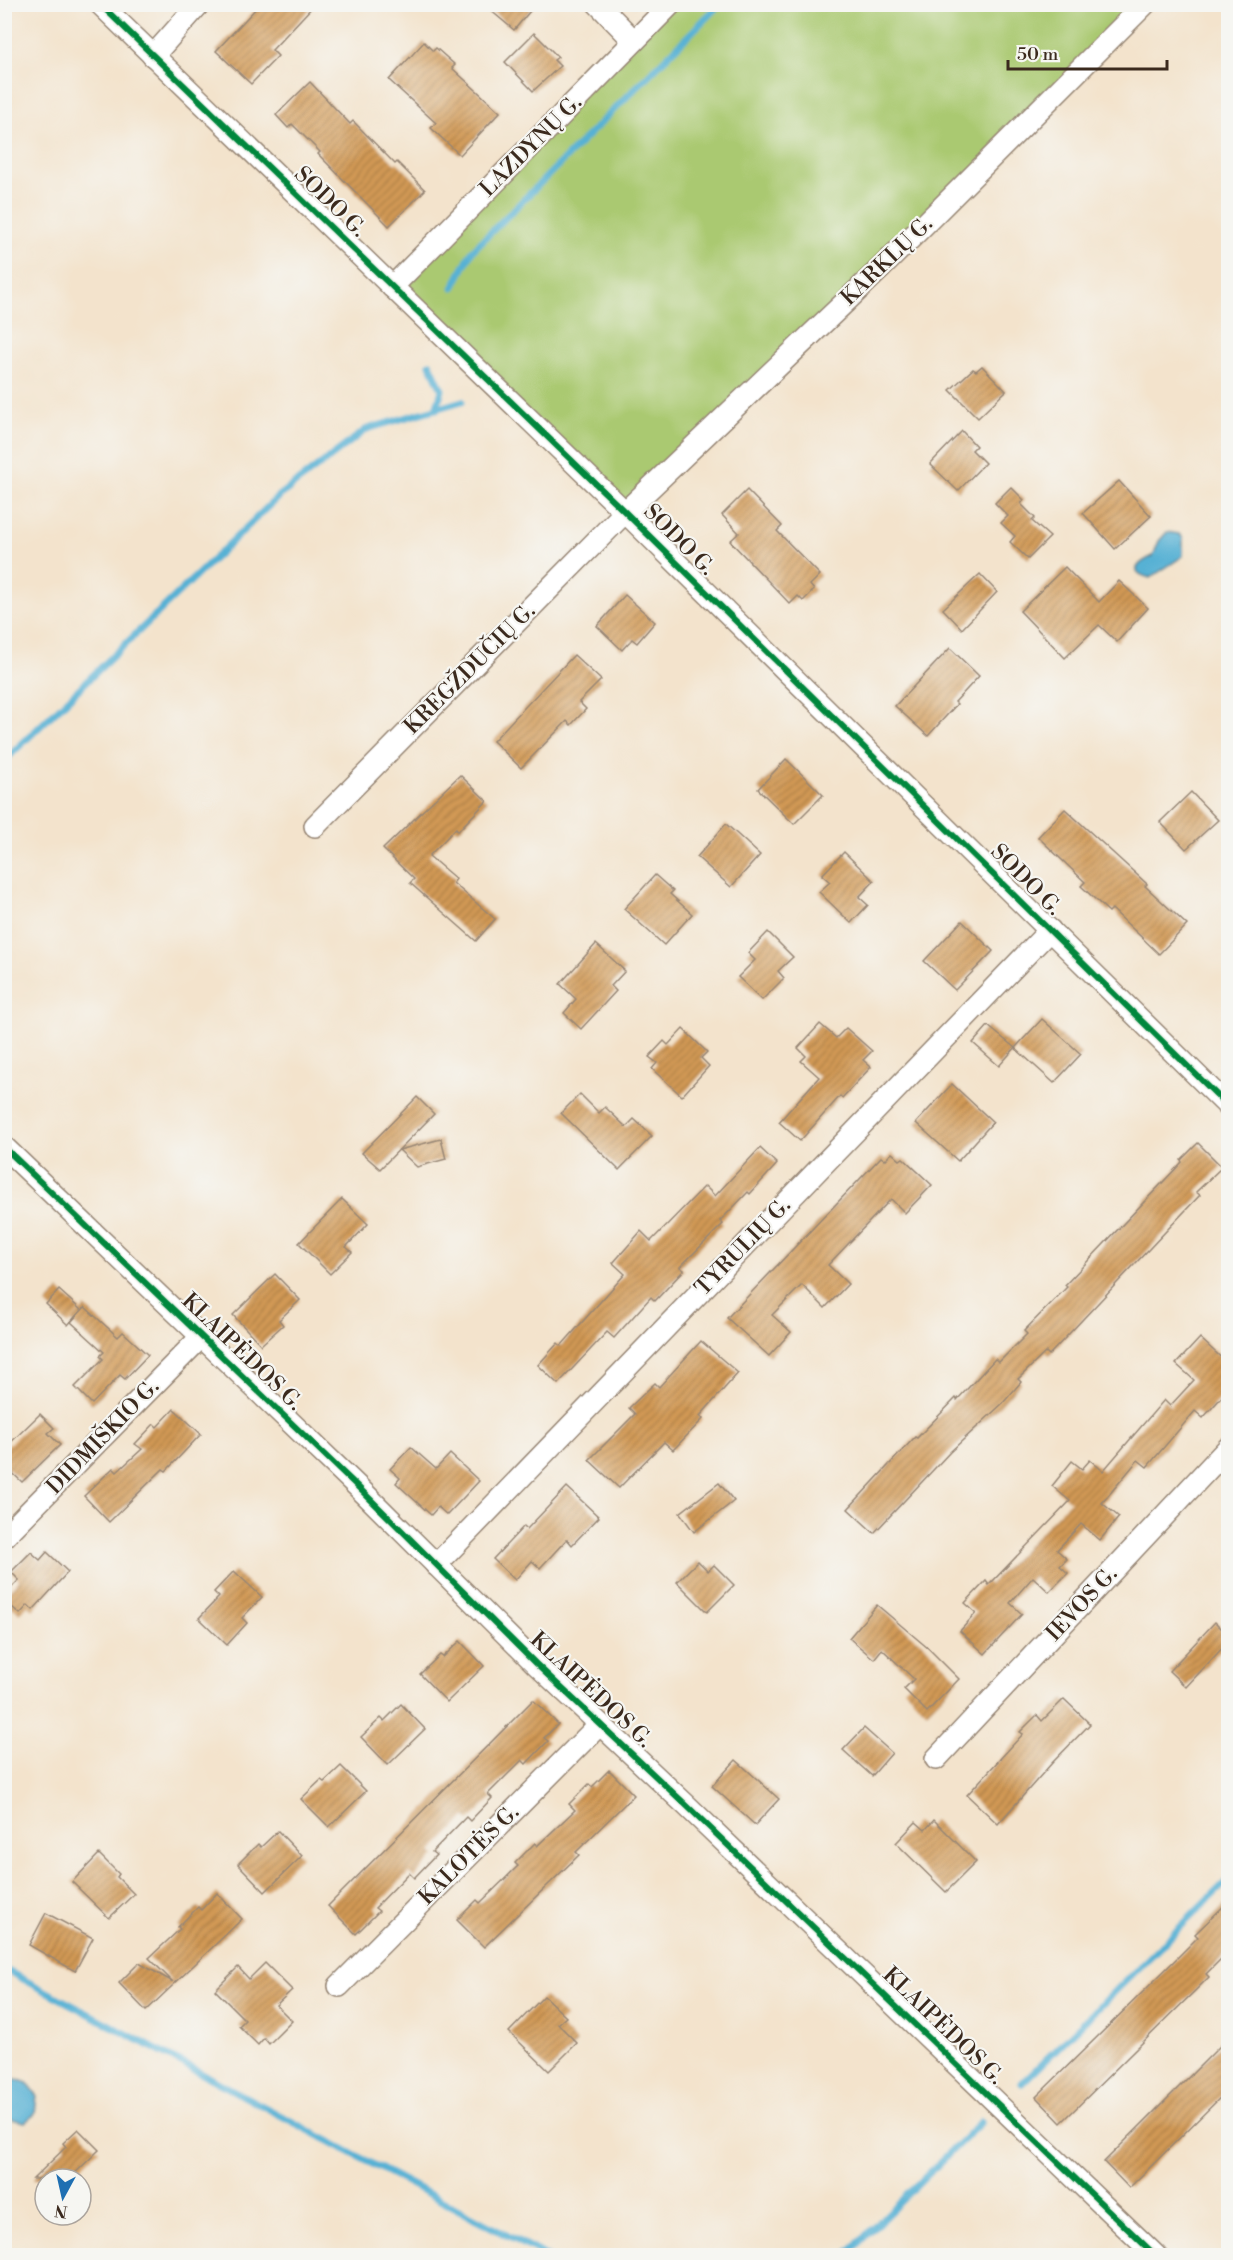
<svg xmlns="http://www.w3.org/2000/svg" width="1233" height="2260" viewBox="0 0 1233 2260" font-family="'Libre Bodoni',serif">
	<defs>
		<pattern id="building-hatch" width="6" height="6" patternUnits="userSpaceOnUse" patternTransform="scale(1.5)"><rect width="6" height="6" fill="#d19955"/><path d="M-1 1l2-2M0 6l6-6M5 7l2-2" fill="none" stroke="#ab7d46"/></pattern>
	</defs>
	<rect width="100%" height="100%" fill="#f6f6f2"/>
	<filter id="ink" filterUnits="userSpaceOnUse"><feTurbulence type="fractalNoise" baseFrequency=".0167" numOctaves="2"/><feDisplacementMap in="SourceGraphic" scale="12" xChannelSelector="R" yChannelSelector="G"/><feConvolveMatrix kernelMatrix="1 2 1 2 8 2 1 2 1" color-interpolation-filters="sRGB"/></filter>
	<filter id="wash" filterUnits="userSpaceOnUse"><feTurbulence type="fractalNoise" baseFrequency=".008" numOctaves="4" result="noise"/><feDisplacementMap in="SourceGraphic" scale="24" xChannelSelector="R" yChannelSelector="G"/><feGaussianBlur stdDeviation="1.35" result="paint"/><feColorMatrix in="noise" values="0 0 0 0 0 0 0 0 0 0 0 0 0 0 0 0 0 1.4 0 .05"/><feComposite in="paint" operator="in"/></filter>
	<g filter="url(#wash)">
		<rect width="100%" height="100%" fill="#f3e3cc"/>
		<path fill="#aac971" stroke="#727a48" stroke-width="1.5" d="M671 5H1145L625 512 392 287Z"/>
		<g fill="#56b1d4" stroke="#486e79" stroke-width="1.5">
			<path d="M1167 532 1179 534 1183 538V556L1150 578C1127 572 1138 563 1153 556L1159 541Z"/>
			<path d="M12 2078 28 2083 37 2095 35 2114 25 2122 5 2118V2080Z"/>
		</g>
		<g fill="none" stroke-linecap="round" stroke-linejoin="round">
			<g stroke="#56b1d4" stroke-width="7">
				<path d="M453 288 472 251 720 4"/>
				<path d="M430 364 442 390 436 409"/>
				<path d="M4 761 279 496 367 429 462 401"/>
				<path d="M4 1969 546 2256"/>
				<path d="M1022 2083 1228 1880"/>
				<path d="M845 2256 981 2122"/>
			</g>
		</g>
		<g id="blocks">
			<g fill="url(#building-hatch)">
				<path d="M260 4H315L272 50 278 56 251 84 216 51Z"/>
				<path d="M483 4H536L514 30Z"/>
				<path d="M534 33 558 57 554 60 560 66 533 91 505 62Z"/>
				<path d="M424 42 433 51 436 48 455 65 452 68 500 112 460 155 431 128 436 123 389 80Z"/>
				<path d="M310 82 350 124 353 121 395 164 397 162 425 190 389 226 318 154 320 152 292 124 288 128 276 115Z"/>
				<path d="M982 366 1006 391 978 418 950 390 973 369 976 371Z"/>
				<path d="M962 431 976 446 972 450 985 463 958 491 930 464Z"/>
				<path d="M1119 481 1151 516 1115 549 1083 513Z"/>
				<path d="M1011 487 1024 500 1021 504 1035 518 1032 521 1050 537 1028 559 1010 542 1015 536 1001 523 1008 516 995 503Z"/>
				<path d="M747 490 782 526 777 531 820 575 810 585 814 590 803 601 798 596 790 604 730 541 739 533 722 515Z"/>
				<path d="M1065 567 1099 602 1119 581 1148 608 1117 642 1099 625 1065 658 1020 611Z"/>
				<path d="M980 574 997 592 962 629 943 609Z"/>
				<path d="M625 595 655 622 637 643 632 639 622 650 597 626Z"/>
				<path d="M950 648 979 676 955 702 957 704 928 736 895 706Z"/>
				<path d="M574 655 601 680 579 702 586 709 571 725 567 721 521 768 493 741Z"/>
				<path d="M786 759 823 795 794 824 758 789Z"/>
				<path d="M460 775 487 801 458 831 456 828 429 856 456 879 453 883 495 919 476 941 410 883 414 879 383 849Z"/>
				<path d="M1191 792 1218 820 1186 849 1160 822Z"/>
				<path d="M1065 809 1147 884 1145 886 1187 925 1159 954 1112 909 1109 912 1081 886 1085 882 1038 837Z"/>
				<path d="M726 824 760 855 731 887 697 857Z"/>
				<path d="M844 852 874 881 859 897 868 905 851 923 819 892 830 882 822 875Z"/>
				<path d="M655 875 673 891 670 894 692 914 664 945 624 909Z"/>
				<path d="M962 921 993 951 955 990 924 961Z"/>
				<path d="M768 932 793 957 778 971 784 978 762 1000 738 977 755 960 748 953Z"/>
				<path d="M596 944 625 971 611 986 616 991 581 1029 564 1013 576 999 560 984Z"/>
				<path d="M1042 1019 1081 1054 1054 1083 1015 1048Z"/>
				<path d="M820 1024 836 1038 846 1028 872 1051 863 1060 871 1067 842 1098 840 1096 800 1141 779 1122 819 1077 801 1061 806 1056 798 1048Z"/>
				<path d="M988 1026 1015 1048 999 1066 973 1043Z"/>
				<path d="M683 1029 707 1052 701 1058 709 1066 682 1096 652 1069 657 1063 649 1057 664 1041 668 1045Z"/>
				<path d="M952 1084 993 1122 958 1161 916 1123Z"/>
				<path d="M580 1094 599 1113 605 1107 626 1127 634 1119 652 1136 619 1170 561 1113Z"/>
				<path d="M417 1097 434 1114 380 1169 362 1153Z"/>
				<path d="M441 1139 446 1159 417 1167 399 1150Z"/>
				<path d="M1198 1143 1222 1167 1196 1192 1200 1195 1049 1355 1046 1352 1018 1379 1021 1382 1003 1403 950 1452 874 1533 848 1509 915 1437 917 1438 956 1398 957 1400 995 1359 999 1362 1027 1334 1024 1331 1067 1287 1065 1285 1182 1162 1181 1160Z"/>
				<path d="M760 1148 777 1164 750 1194 748 1192 720 1221 723 1224 680 1267 684 1270 655 1301 651 1297 614 1338 607 1332 558 1384 538 1365 558 1343 561 1346 625 1274 613 1263 641 1231 651 1241 705 1186 715 1196Z"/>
				<path d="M892 1153 900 1160 903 1158 932 1185 905 1213 891 1199 828 1265 848 1284 825 1308 802 1285 772 1315 791 1332 769 1356 727 1318 881 1157 885 1160Z"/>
				<path d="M342 1199 368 1224 346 1247 352 1252 330 1274 299 1243Z"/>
				<path d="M275 1274 300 1300 279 1320 283 1325 261 1345 233 1315Z"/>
				<path d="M59 1290 81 1310 68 1325 46 1304Z"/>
				<path d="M85 1307 118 1337 123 1332 148 1355 125 1379 120 1375 92 1404 75 1387 103 1359 100 1356 104 1352 71 1322Z"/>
				<path d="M1200 1338 1228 1364V1390L1203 1418 1195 1411 1147 1467 1138 1460 1102 1503 1119 1517 1100 1540 1081 1524 1057 1550 1067 1559 1060 1566 1068 1573 1049 1592 1033 1577 1010 1603 1022 1614 985 1654 960 1631 976 1613 965 1603 986 1581 989 1585 1070 1501 1052 1486 1072 1461 1082 1469 1090 1460 1103 1471 1164 1400 1170 1406 1194 1380 1176 1364Z"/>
				<path d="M701 1341 738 1373 700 1416 703 1419 673 1450 664 1442 619 1488 589 1460 635 1414 629 1408 655 1383 659 1387Z"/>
				<path d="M174 1409 201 1434 166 1471 163 1469 109 1522 84 1496 113 1468 117 1472 142 1449 135 1444 154 1424 157 1427Z"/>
				<path d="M40 1414 54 1428 48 1433 60 1445 22 1482 4 1465V1449Z"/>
				<path d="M411 1447 436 1469 450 1454 479 1481 447 1515 438 1507 431 1515 396 1483 400 1478 390 1469Z"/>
				<path d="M719 1483 734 1501 694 1532 680 1513Z"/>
				<path d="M567 1487 599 1517 572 1545 567 1539 540 1568 532 1561 515 1580 493 1559 524 1526 527 1529Z"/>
				<path d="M31 1552 40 1560 47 1552 68 1572 33 1610 28 1605 20 1614 4 1600V1595L19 1580 11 1572Z"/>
				<path d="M698 1561 708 1571 714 1565 734 1585 707 1612 677 1582Z"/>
				<path d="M234 1571 262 1597 242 1618 247 1623 227 1645 199 1618 219 1597 214 1592Z"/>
				<path d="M877 1605 929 1649 959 1679 927 1712 904 1689 914 1679 882 1649 874 1659 849 1638Z"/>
				<path d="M1215 1622 1228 1635V1642L1186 1687 1169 1671Z"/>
				<path d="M460 1641 484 1666 447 1702 420 1674 440 1655 443 1657Z"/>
				<path d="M1064 1699 1090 1724 1052 1763 998 1824 967 1795 1023 1734 1020 1732 1037 1715 1042 1721Z"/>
				<path d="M533 1700 558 1724 544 1738 548 1741 526 1764 522 1760 488 1794 492 1798 470 1821 466 1817 432 1852 436 1855 414 1878 409 1873 375 1908 379 1911 356 1934 328 1906Z"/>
				<path d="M401 1704 425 1729 388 1765 361 1737 381 1718 384 1721Z"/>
				<path d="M864 1728 892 1753 872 1776 843 1750Z"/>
				<path d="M736 1760 779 1799 755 1825 712 1786Z"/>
				<path d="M341 1766 366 1791 329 1827 301 1799 321 1780 324 1782Z"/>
				<path d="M609 1770 634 1795 576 1852 579 1855 484 1947 457 1920 477 1900 480 1903 518 1866 515 1863 535 1843 537 1846 575 1810 569 1804 589 1784 592 1787Z"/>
				<path d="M934 1820 976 1862 946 1892 896 1843 916 1822 925 1830Z"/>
				<path d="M278 1831 302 1856 265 1892 238 1864 258 1844 261 1847Z"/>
				<path d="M99 1854 119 1874 117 1877 134 1894 109 1918 72 1882Z"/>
				<path d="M217 1893 242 1919 146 2011 119 1983 139 1963 173 1982 149 1958 180 1929 178 1927 198 1907 201 1910Z"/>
				<path d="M1228 1902V1952L1206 1974 1209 1977 1061 2123 1036 2097 1145 1990 1198 1937 1195 1934Z"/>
				<path d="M46 1913 93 1938 75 1971 29 1945Z"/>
				<path d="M265 1963 292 1990 276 2005 292 2021 269 2044 264 2038 258 2045 239 2026 245 2020 215 1990 238 1967 249 1979Z"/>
				<path d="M544 1996 566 2017 558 2024 577 2043 549 2071 509 2032Z"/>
				<path d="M1228 2038V2090L1129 2188 1104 2162Z"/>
				<path d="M78 2129 99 2150 69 2179H33L66 2147 63 2143Z"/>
			</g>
		</g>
	</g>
	<g filter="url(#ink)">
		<use href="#blocks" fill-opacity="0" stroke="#978675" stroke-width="1.5"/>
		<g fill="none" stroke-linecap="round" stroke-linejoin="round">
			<g stroke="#978675" stroke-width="24">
				<g id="minor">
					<path d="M100 4 625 512 1228 1106"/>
					<path d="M598 4 634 41"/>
					<path d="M153 56 199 4"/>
					<path d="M392 287 671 4"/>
					<path d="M315 826 625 512 881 268 1145 4"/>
					<path d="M4 1147 357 1486 536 1664 684 1803 1156 2256"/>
					<path d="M4 1537 201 1337"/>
					<path d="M436 1565 1050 930"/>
					<path d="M936 1759 1228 1448"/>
					<path d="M339 1986 600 1724"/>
				</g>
			</g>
			<use href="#minor" stroke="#fff" stroke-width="21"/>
			<g stroke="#f6f6f2" stroke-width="10">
				<g id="cycleway">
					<path d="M100 4 625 512 1228 1106"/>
					<path d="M4 1147 357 1486 536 1664 684 1803 1156 2256"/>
				</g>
			</g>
			<use href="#cycleway" stroke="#00873e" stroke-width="6"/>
		</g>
	</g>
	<g text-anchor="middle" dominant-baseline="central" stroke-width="4.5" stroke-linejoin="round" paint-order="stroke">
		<g font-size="22" fill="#3b2a1e" stroke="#f6f6f2">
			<text transform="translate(531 146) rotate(-45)">LAZDYNŲ G.</text>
			<text transform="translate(330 202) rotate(44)">SODO G.</text>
			<text transform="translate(887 261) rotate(-44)">KARKLŲ G.</text>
			<text transform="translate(679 540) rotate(45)">SODO G.</text>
			<text transform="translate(470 669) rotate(-45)">KREGŽDUČIŲ G.</text>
			<text transform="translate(1026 880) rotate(45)">SODO G.</text>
			<text transform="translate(743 1247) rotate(-46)">TYRULIŲ G.</text>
			<text transform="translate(242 1352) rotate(44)">KLAIPĖDOS G.</text>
			<text transform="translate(103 1437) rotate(-46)">DIDMIŠKIO G.</text>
			<text transform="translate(1082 1604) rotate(-47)">IEVOS G.</text>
			<text transform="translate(591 1690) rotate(43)">KLAIPĖDOS G.</text>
			<text transform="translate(469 1855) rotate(-45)">KALOTĖS G.</text>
			<text transform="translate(943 2026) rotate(44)">KLAIPĖDOS G.</text>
		</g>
	</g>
	<rect width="1233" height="2260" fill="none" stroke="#f6f6f2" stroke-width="24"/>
	<g transform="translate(63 2197) rotate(188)"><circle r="28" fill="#f6f6f2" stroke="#aba49d" stroke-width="1.5"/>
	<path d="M0-4.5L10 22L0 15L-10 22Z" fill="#1f6fb2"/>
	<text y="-9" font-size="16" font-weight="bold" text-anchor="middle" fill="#3b2a1e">N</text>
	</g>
	<path d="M1008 60v9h159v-9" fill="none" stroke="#3b2a1e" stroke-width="3"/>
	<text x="1017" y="60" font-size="18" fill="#3b2a1e" stroke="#f6f6f2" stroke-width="4.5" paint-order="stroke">50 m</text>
</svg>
